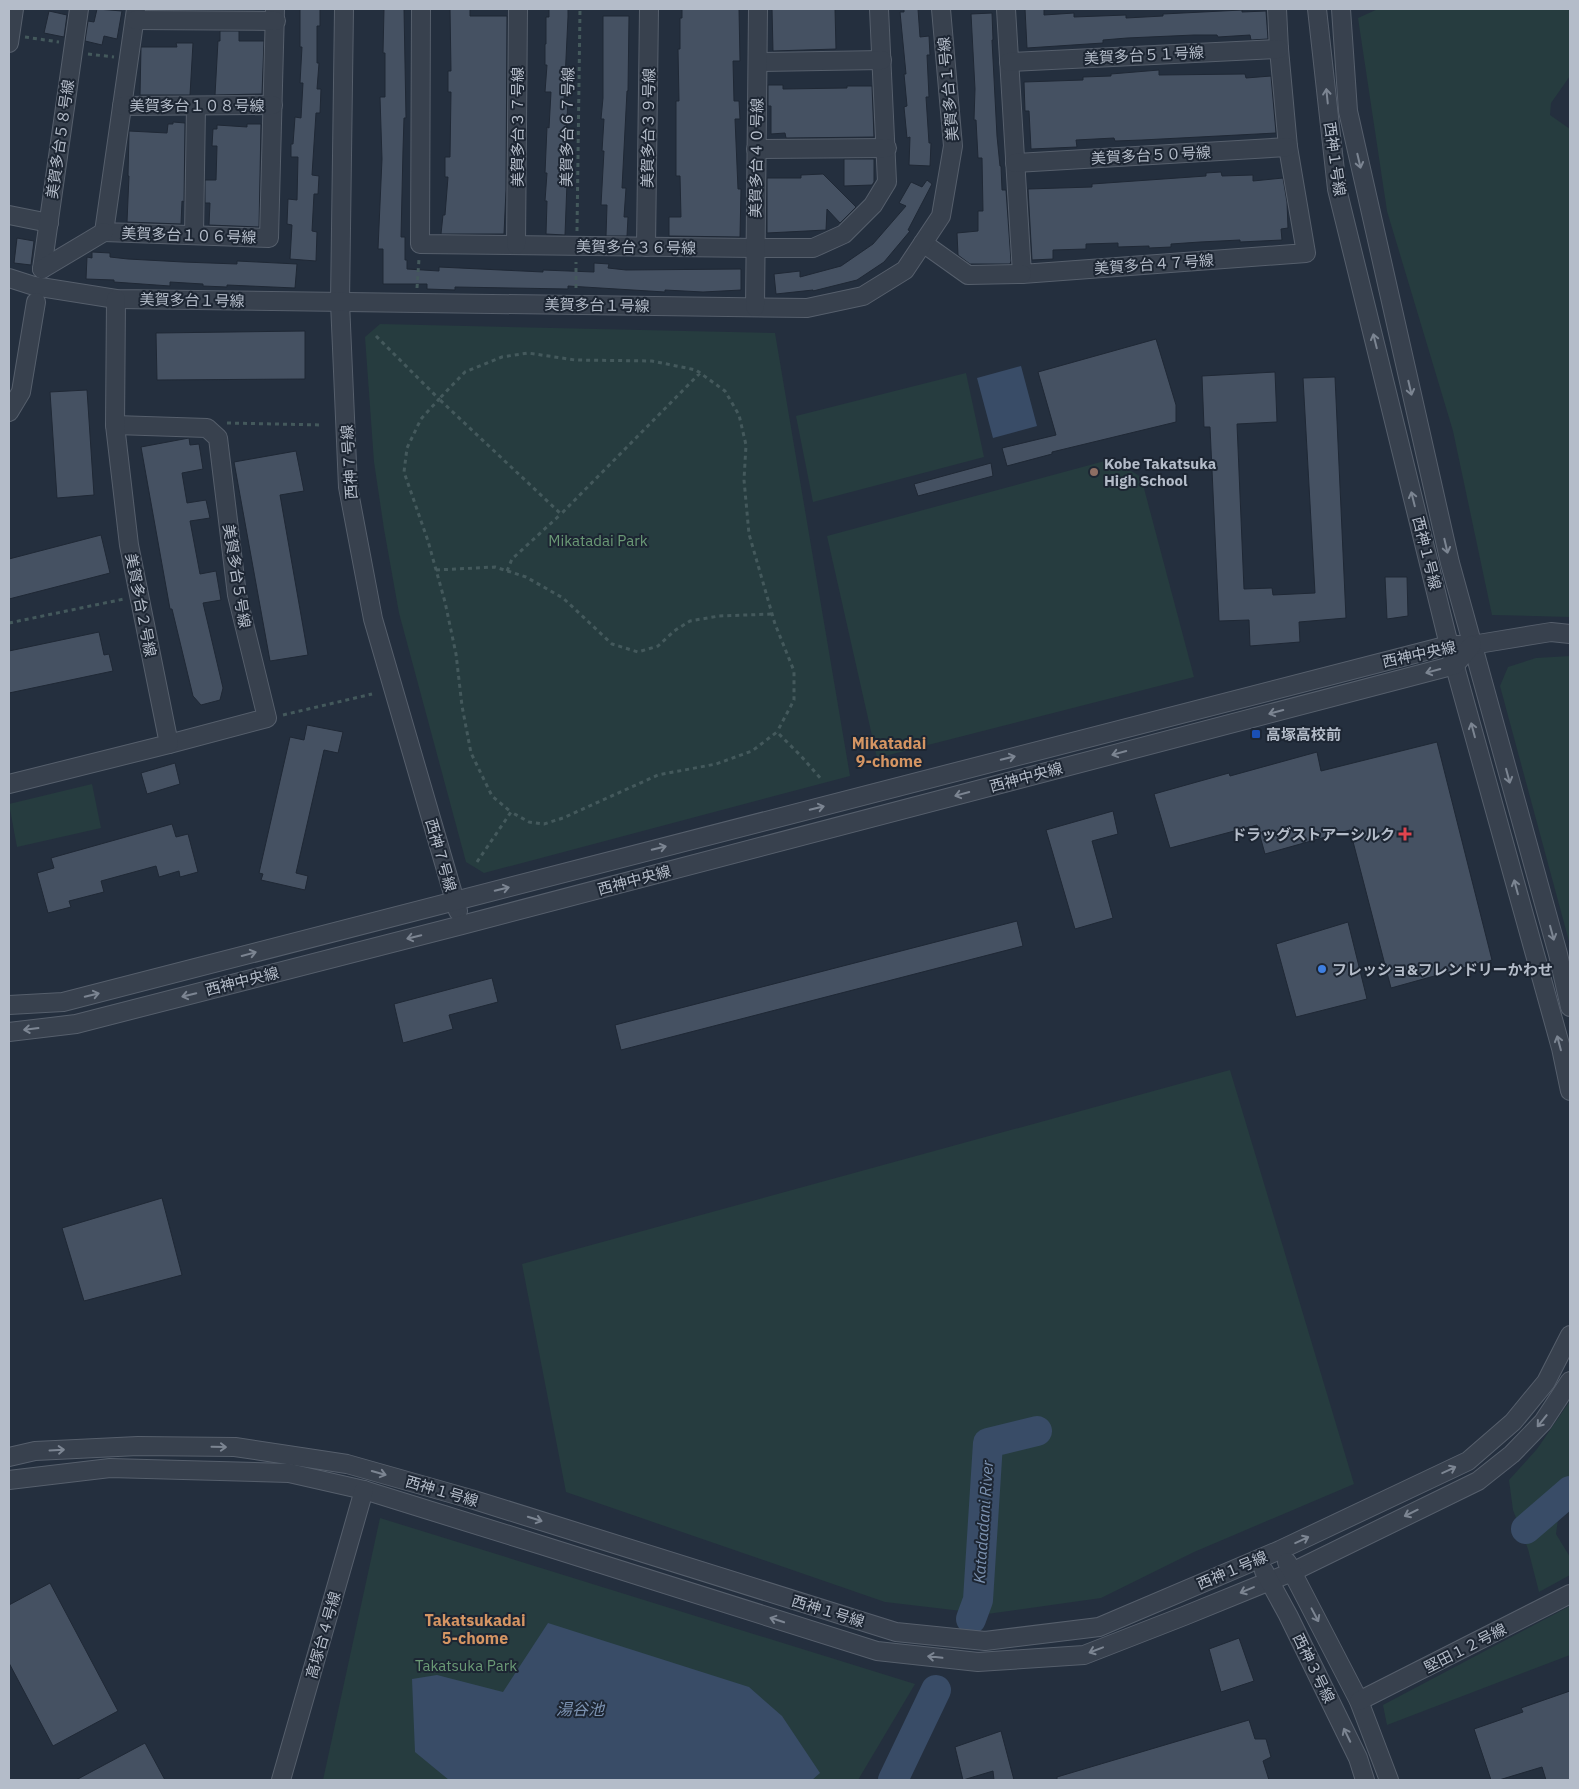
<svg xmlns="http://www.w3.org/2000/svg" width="1579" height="1789" viewBox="0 0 1579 1789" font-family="'IBM Plex Sans','Noto Sans JP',sans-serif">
	<rect width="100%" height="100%" fill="#242f3e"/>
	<g fill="#263c3f">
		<path d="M1378 9H1570V76L1551 103 1550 115 1570 129V617L1492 615 1453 431 1387 211 1358 18Z"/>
		<path d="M380 324 775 333 850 776 484 873 466 862 399 613 384 529 374 462 365 337Z"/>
		<path d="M966 373 984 457 813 502 796 416Z"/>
		<path d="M1112 459 1141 477 1194 677 877 758 827 536Z"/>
		<path d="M1570 656V945L1500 686 1508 667 1536 658Z"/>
		<path d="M92 784 101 828 17 847 9 804Z"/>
		<path d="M1230 1070 1354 1484 1194 1552 1101 1598 987 1614 885 1602 566 1492 522 1264Z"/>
		<path d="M1570 1401V1502L1559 1512 1556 1534 1570 1557V1575L1539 1592 1528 1549 1513 1510 1509 1480 1537 1449Z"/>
		<path d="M380 1518 915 1684 858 1780H323Z"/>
		<path d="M1570 1606V1655L1387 1725 1383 1705Z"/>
	</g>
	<g fill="#394c67">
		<path d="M1021 366 1037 426 993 438 977 378Z"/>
		<path d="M548 1623 749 1687 782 1716 820 1773 812 1780H449L415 1752 412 1679 437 1675 503 1692Z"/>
	</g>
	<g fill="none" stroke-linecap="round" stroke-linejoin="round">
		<g stroke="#394c67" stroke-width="30">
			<path d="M1526 1529 1570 1491"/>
			<path d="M971 1619 978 1600 988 1443 1037 1431"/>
			<path d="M893 1780 936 1690"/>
		</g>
	</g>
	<g fill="#455162" stroke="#1f2835">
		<path d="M97 9 122 11 117 39 104 36 102 45 85 41 88 21 94 22Z"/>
		<path d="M300 9H320V26H317V63H319L317 89H321L320 113H316L312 175 319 176 318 194H314L312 231 317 232 316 261 290 259 292 225 287 224 288 199 297 200 298 157H291V144H293L295 117 301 118 303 83H300L302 47H300Z"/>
		<path d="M384 9H404L406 118H404L403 150 401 237H405V260H407V269L439 271V267L501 270 543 272V270L594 272V263L609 264 608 268 626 270 741 269V290L703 292 665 290V292L568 286V289L455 287V290L427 289V284H383V249H378L382 159 380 97H385V53H383Z"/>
		<path d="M450 9H470V16H507L506 190 504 234H441L443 215H445L448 177H445V157H450L451 92H448V71H451Z"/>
		<path d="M549 9H568V17L564 100H568L565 156H568L565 235 546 234 547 201H545L547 173H545L547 127 549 128 551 92H545L547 65H545V44H546V17H549Z"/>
		<path d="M682 9H739L740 61H733L734 101H739L740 119H735L738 189H741L740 237 669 236V217H681L680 176H676V101H679L678 49H680V18H682Z"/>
		<path d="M772 9H835L836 49 773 51Z"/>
		<path d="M904 9H918L920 37 929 36 930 55H927L929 97H926L929 143H931L930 166 909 165 910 137 907 138 904 107 907 106 904 74H906L900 12H904Z"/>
		<path d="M1025 9H1044V15L1074 13V17L1126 15V18L1163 16V14L1242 10V12L1266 11 1268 39 1251 40 1250 35 1218 37 1217 35H1194L1127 38 1103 40V43L1027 48Z"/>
		<path d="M49 11 67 15 64 37 44 33Z"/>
		<path d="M992 13 993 40H992L997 136 1000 166H1001L1002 190H1006L1011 261 1010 264H970L958 255 957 233 978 231V211H983L982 158H978L976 120H974L975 89 971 14Z"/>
		<path d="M603 16H629L628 91H627L622 188H626L624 217H628L627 236H606L607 205H601L604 151H602L604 119H601L603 98Z"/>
		<path d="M220 31H239V41H264L262 94 215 95 218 41H220Z"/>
		<path d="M176 43H193L190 95H140L141 47H177Z"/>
		<path d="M1159 70V75L1245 74 1246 78 1271 76 1276 133 1142 140 1115 141 1114 138 1076 140 1077 147 1031 149 1029 111H1025L1024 82 1083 80V77L1111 76V74Z"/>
		<path d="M768 85H783V89L847 88V86H872L874 137 786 138 785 133 771 134V106H768Z"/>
		<path d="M173 122 185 123 184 202 182 201 181 224 127 222 129 176H128L129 131 167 133 168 124H173Z"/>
		<path d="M247 124H261L259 227 209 225 210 203H205V180H216L217 146H212L213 129H217V125L247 127Z"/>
		<path d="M844 159H874V182L872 185 844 186Z"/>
		<path d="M1221 172 1222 176 1253 175V181L1283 178 1287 202 1288 228 1281 229 1282 240 1240 242V240L1200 242 1171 244V247L1149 248V246L1118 247V243L1086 244V249L1053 250V259L1032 260 1028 189 1092 187V184L1206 176V173Z"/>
		<path d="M823 174 856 207 840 223 827 209 826 230 767 233V178H801V175Z"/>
		<path d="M927 180 932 184 908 230 910 231 884 262 857 280 813 291V290L776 294 774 274 800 271V277L841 266 873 244 906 206 899 203 911 182 922 187Z"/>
		<path d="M17 238 34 241 31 265 14 263Z"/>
		<path d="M92 252 110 253V257L128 259 183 262 237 264V261L297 264 295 288 227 285V287L203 286V284L170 282V286L114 282V280L86 279 87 257 92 258Z"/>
		<path d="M305 331V379L157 380 156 333Z"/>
		<path d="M1156 339 1176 405V422L1052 452V454L1007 466 1002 448 1056 435 1038 372Z"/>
		<path d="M1275 372 1277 422 1237 424 1244 589 1272 588 1273 595 1315 593 1303 378 1335 377 1346 618 1299 622 1300 642 1250 646 1249 620 1219 621 1210 427H1204L1202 376Z"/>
		<path d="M87 390 94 495 57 498 50 392Z"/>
		<path d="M189 438 190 445 199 444 203 469 182 473 187 503 206 500 210 518 190 521 200 574 216 571 221 600 203 603 223 688 220 700 201 705 193 696 172 609H170L141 447Z"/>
		<path d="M296 451 304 491 280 495 308 655 270 661 234 462Z"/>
		<path d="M991 463 993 476 918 496 914 484Z"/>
		<path d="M101 535 110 573 9 599V559Z"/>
		<path d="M1385 577H1407L1408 616 1387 619Z"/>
		<path d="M99 632 104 655 109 654 113 671 9 693V651Z"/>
		<path d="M307 725 343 732 338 753 324 750 296 873 308 876 305 890 261 880 263 874 259 873 290 737 304 740Z"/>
		<path d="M1437 742 1492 960 1391 988 1350 830 1265 854 1257 825 1170 848 1154 794 1229 773 1230 776 1317 752 1321 771Z"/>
		<path d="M175 763 180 784 147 794 141 773Z"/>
		<path d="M1113 811 1118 834 1092 841 1113 918 1075 929 1046 830Z"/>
		<path d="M172 824 176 837 188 834 198 872 180 877 179 871 159 877 156 866 101 881 104 892 69 901 71 907 48 913 37 873 54 868 51 858Z"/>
		<path d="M1017 921 1023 946 621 1050 615 1025Z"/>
		<path d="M1348 922 1367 999 1296 1017 1276 944Z"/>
		<path d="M492 978 498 1002 449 1015 453 1029 403 1043 394 1004Z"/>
		<path d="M162 1198 182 1275 84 1301 62 1228Z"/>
		<path d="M50 1583 118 1711 53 1746 9 1663V1605Z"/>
		<path d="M1239 1638 1254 1681 1221 1692 1209 1649Z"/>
		<path d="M1570 1691V1780H1546L1542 1767 1499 1780H1491L1474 1729 1523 1712 1521 1708Z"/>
		<path d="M1249 1720 1255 1739H1266L1271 1757 1263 1761 1269 1780H1057V1777Z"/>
		<path d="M1001 1731 1014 1780H994L993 1771 963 1780 955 1747Z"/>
		<path d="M145 1743 165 1780H76Z"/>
	</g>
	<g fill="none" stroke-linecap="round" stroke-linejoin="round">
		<g stroke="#565f6c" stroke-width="20">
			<g id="minor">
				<path d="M136 9 104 232 269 238 275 9"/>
				<path d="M344 9 340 302 348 487 373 619 458 911"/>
				<path d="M421 9 420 244 755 248H813L844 234 873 205 887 182 879 9"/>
				<path d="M1006 9 1022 274 1306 253 1288 147 1279 49 1277 9"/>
				<path d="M1317 9 1337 189 1449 645 1561 1048 1570 1091"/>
				<path d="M1341 9 1348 111 1450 563 1558 954 1570 1007"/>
				<path d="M135 20 276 21"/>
				<path d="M9 43 14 9"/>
				<path d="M758 62 882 60"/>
				<path d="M1009 62 1279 49"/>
				<path d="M122 106 273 105"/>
				<path d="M756 149 887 148"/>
				<path d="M1015 163 1288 147"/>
				<path d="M9 215 49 223"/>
				<path d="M194 235 196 106"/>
				<path d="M923 243 968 275 1022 274"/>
				<path d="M516 245 518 9"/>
				<path d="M646 247 649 9"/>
				<path d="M42 269 79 9"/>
				<path d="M42 269 104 232"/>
				<path d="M9 278 34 286 116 299 807 308 863 296 905 270 941 216 953 146 941 9"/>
				<path d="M755 307 758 9"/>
				<path d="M9 412 21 392 36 302"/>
				<path d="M115 425 207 428 218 438 237 595 267 718 169 744"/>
				<path d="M9 784 169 744 129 545 115 425 116 299"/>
				<path d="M9 1005 63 1002 1449 645H1472L1551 632 1570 634"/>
				<path d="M9 1032 76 1024 462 925 1455 665 1472 645"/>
				<path d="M9 1457 35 1451 138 1446 235 1447 347 1464 471 1499 896 1632 985 1641 1099 1627 1280 1550 1468 1461 1513 1422 1546 1382 1570 1335"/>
				<path d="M9 1480 110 1468 289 1473 364 1490 541 1545 877 1651 978 1662 1084 1655 1184 1616 1292 1572 1478 1481 1512 1454 1543 1422 1570 1381"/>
				<path d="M1287 1562 1359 1701 1389 1780"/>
				<path d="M1264 1571 1288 1615 1358 1758 1365 1780"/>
				<path d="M1359 1701 1570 1594"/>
				<path d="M281 1780 364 1490"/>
			</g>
		</g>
		<g stroke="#44595c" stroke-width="3" stroke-dasharray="4 4" stroke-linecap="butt">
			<path d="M25 37 59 42"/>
			<path d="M88 54 114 57"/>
			<path d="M577 231 580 9"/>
			<path d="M417 288 419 259"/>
			<path d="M576 288V262"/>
			<path d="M376 336 439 399 421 419 407 448 404 472 428 541 445 602 456 654 462 706 471 753 492 796 511 812"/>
			<path d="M700 373 561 514 439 399 465 372 502 357 528 353 575 360 652 361 696 370 725 391 739 415 746 445 744 480 749 534 775 624 794 671V700L777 732"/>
			<path d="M227 423 322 425"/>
			<path d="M436 570 495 567 526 577 563 598 612 644 638 652 658 646 674 631 690 621 719 616 772 614"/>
			<path d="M507 571 512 559 561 514"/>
			<path d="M9 623 124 599"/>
			<path d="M283 715 372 694"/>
			<path d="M477 862 511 812 529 822 544 824 563 818 658 775 716 764 752 751 777 732 801 756 821 779"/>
		</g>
		<use href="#minor" stroke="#38414e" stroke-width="18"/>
	</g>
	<defs><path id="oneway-shaft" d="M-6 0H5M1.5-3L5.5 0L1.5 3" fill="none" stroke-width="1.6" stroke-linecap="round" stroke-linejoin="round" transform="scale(1.25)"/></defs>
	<g stroke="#7c8592">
		<use href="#oneway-shaft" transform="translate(1327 96) rotate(-96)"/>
		<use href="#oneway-shaft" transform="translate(1359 161) rotate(77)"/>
		<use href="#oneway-shaft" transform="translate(1375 341) rotate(-104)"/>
		<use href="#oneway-shaft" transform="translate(1410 388) rotate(77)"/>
		<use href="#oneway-shaft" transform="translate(1413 499) rotate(-104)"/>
		<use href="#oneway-shaft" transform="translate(1446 546) rotate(77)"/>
		<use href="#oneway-shaft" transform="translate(1433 671) rotate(165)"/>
		<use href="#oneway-shaft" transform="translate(1276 712) rotate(165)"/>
		<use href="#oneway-shaft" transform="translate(1473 730) rotate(-105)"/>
		<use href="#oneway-shaft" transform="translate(1119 753) rotate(165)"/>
		<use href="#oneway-shaft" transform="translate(1008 758) rotate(-14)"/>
		<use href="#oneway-shaft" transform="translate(1508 776) rotate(75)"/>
		<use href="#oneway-shaft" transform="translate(962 794) rotate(165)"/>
		<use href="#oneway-shaft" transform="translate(817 808) rotate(-14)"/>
		<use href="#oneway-shaft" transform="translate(659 848) rotate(-14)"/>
		<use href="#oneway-shaft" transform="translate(1516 887) rotate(-105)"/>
		<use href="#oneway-shaft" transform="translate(502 889) rotate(-14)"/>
		<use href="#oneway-shaft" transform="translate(1552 933) rotate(75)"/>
		<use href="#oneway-shaft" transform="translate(414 937) rotate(166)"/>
		<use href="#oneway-shaft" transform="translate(249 954) rotate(-15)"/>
		<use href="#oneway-shaft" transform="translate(92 995) rotate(-14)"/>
		<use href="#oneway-shaft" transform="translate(189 995) rotate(166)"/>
		<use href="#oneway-shaft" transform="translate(31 1029) rotate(173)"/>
		<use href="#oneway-shaft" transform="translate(1559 1043) rotate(-105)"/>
		<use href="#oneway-shaft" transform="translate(1542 1421) rotate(129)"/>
		<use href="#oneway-shaft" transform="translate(219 1447) rotate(1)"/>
		<use href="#oneway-shaft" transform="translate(57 1450) rotate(-3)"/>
		<use href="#oneway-shaft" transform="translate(1449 1470) rotate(-25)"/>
		<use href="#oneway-shaft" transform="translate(379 1473) rotate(16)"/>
		<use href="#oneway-shaft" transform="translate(1411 1513) rotate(154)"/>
		<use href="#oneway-shaft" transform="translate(535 1519) rotate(17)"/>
		<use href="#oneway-shaft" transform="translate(1302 1540) rotate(-25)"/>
		<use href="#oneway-shaft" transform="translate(1247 1590) rotate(157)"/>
		<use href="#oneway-shaft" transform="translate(1315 1615) rotate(62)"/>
		<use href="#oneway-shaft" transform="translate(777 1620) rotate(-162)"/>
		<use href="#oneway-shaft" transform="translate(1096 1650) rotate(159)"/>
		<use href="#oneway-shaft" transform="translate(935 1657) rotate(-174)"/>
		<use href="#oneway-shaft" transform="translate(1347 1735) rotate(-116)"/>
	</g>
	<circle fill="#8d6e63" stroke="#1d2633" stroke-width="2" cx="1094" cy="472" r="5"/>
	<rect fill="#1a4fb4" stroke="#1d2633" stroke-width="2" x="1251" y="729" width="10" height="10" rx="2.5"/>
	<path fill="#e0444e" stroke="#1d2633" stroke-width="2" d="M1402.5 826.5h5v5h5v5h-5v5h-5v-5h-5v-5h5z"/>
	<circle fill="#3f7fe0" stroke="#1d2633" stroke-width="2" cx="1322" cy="969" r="5"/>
	<g text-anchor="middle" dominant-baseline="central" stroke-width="4" stroke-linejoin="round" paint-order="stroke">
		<g font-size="15" fill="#b4bcc9" stroke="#1d2633">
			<text transform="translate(1144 55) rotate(-3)">美賀多台５１号線</text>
			<text transform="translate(948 89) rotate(-95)">美賀多台１号線</text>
			<text x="197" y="105">美賀多台１０８号線</text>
			<text transform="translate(517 127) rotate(-90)">美賀多台３７号線</text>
			<text transform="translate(567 127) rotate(-89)">美賀多台６７号線</text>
			<text transform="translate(648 128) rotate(-89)">美賀多台３９号線</text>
			<text transform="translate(60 139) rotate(-82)">美賀多台５８号線</text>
			<text transform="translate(1151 155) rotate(-3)">美賀多台５０号線</text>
			<text transform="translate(756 158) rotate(-89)">美賀多台４０号線</text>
			<text transform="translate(1335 159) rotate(82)">西神１号線</text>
			<text transform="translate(189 235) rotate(2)">美賀多台１０６号線</text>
			<text transform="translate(636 247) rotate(1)">美賀多台３６号線</text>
			<text transform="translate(1154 264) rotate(-4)">美賀多台４７号線</text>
			<text transform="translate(192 300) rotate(1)">美賀多台１号線</text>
			<text transform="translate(597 305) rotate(1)">美賀多台１号線</text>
			<text transform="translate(349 462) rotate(-94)">西神７号線</text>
			<text transform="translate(1427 553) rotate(76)">西神１号線</text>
			<text transform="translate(237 576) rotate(81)">美賀多台５号線</text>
			<text transform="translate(141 605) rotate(79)">美賀多台２号線</text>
			<text transform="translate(1419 654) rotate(-12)">西神中央線</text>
			<text transform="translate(1026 777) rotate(-15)">西神中央線</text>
			<text transform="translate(441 855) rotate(74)">西神７号線</text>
			<text transform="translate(634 880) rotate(-15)">西神中央線</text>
			<text transform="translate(242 981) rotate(-14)">西神中央線</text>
			<text transform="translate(442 1491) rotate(16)">西神１号線</text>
			<text transform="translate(1232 1570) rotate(-23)">西神１号線</text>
			<text transform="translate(828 1611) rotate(17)">西神１号線</text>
			<text transform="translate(323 1635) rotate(-74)">高塚台４号線</text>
			<text transform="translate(1465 1648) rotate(-27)">堅田１２号線</text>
			<text transform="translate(1314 1668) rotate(64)">西神３号線</text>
		</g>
		<g font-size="15" font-weight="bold" fill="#b4bcc9" stroke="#1d2633" text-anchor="start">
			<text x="1104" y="463">Kobe Takatsuka<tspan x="1104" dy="17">High School</tspan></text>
			<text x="1266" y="734">高塚高校前</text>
			<text x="1395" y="834" text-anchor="end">ドラッグストアーシルク</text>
			<text x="1332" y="969">フレッショ&amp;フレンドリーかわせ</text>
		</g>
		<g font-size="15" fill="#6b9a76" stroke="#1d2633">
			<text x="598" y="540">Mikatadai Park</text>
			<text x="466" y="1665">Takatsuka Park</text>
		</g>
		<g font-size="16" font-weight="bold" fill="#d59563" stroke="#1d2633">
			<text x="889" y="743">Mikatadai<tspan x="889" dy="18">9-chome</tspan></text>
			<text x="475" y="1620">Takatsukadai<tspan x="475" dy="18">5-chome</tspan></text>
		</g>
		<g font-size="16" font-style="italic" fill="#7c92b1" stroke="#1d2633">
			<text transform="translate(983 1522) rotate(-86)">Katadadani River</text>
			<text x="580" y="1709">湯谷池</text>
		</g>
	</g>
	<rect width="1579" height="1789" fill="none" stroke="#b4bcc9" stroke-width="20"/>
</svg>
